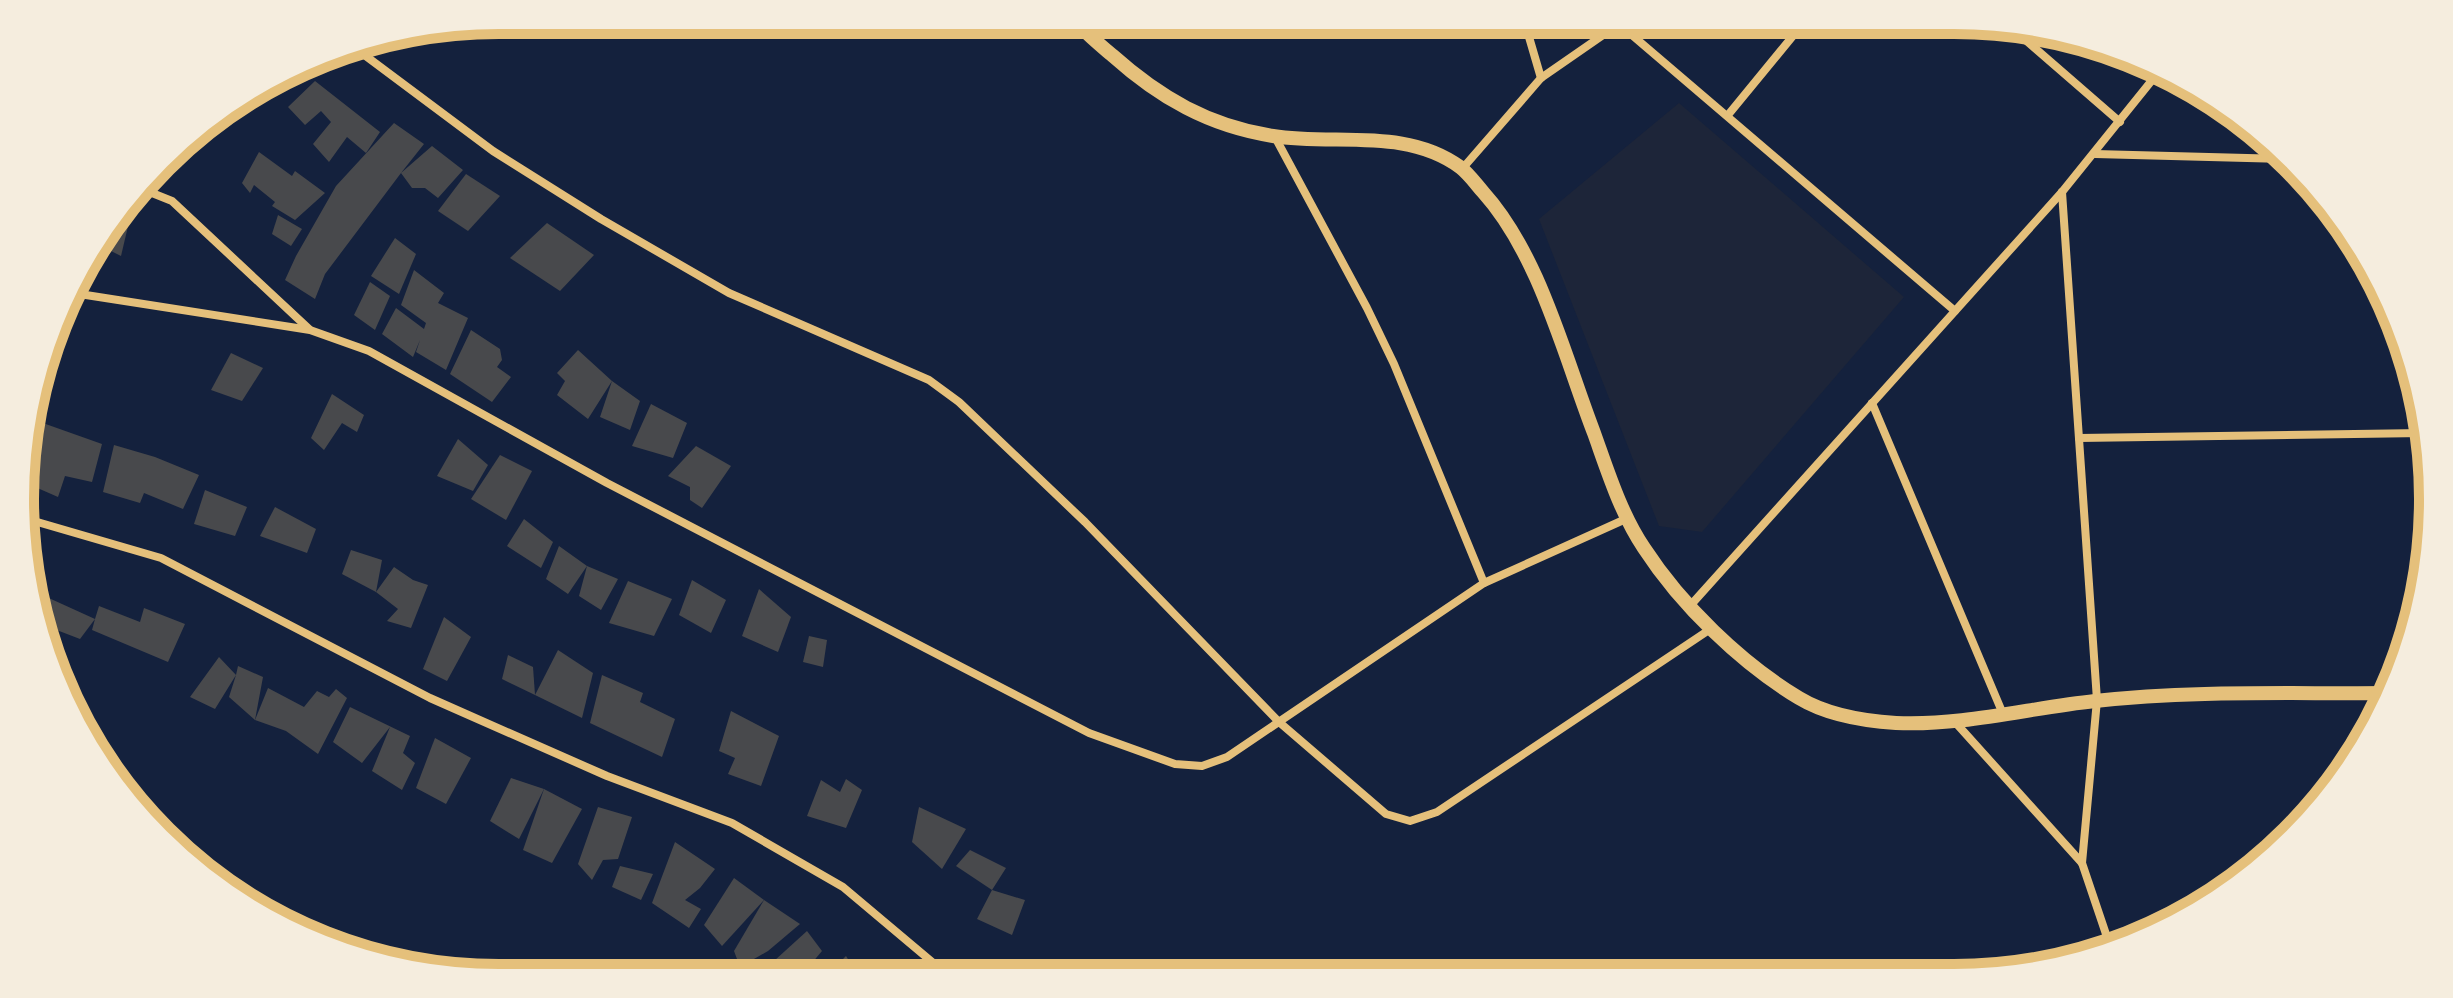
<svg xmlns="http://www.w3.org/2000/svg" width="2453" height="998" viewBox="0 0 2453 998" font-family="Arial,sans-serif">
	<rect width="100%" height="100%" fill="#14213d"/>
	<path fill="#1d2539" d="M1679 103 1904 297 1702 532 1659 526 1539 219Z"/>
	<g fill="#48494c">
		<path d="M315 81 380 132 366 153 347 137 329 162 313 144 331 122 321 111 305 125 288 107Z"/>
		<path d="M394 123 424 144 401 173 432 146 463 170 438 198 425 188H412L401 173 325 274 315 299 285 280 296 256 336 186Z"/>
		<path d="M259 152 292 176 295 171 325 193 295 220 272 206 275 202 254 185 250 193 242 183Z"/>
		<path d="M466 174 500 196 468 231 438 211Z"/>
		<path d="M278 215 302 229 291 246 272 234Z"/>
		<path d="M119 217 129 222 121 256 97 244Z"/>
		<path d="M547 223 594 255 560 291 510 258Z"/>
		<path d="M395 238 416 254 399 294 371 276Z"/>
		<path d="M414 270 444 293 438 303 468 318 446 370 416 352 420 340 413 357 382 334 396 308 424 329 426 323 401 305Z"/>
		<path d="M370 282 390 296 375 330 354 315Z"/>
		<path d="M471 330 500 349 502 360 497 367 511 377 492 402 450 374Z"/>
		<path d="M578 350 612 381 640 401 630 430 600 417 612 381 588 419 557 395 565 381 557 373Z"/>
		<path d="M231 353 263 368 242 401 211 390Z"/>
		<path d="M332 394 364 415 357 432 342 423 324 450 311 438Z"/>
		<path d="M651 404 687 423 673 458 632 446Z"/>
		<path d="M40 422 102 444 92 482 65 476 58 497 26 483Z"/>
		<path d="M458 439 488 465 473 491 437 476Z"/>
		<path d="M114 445 155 457 199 475 183 509 144 493 140 503 103 492Z"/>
		<path d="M696 446 731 466 702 508 690 500V487L668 476Z"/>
		<path d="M500 455 532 471 506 520 471 499Z"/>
		<path d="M205 490 247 507 235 536 194 524Z"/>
		<path d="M275 507 316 529 307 553 260 536Z"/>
		<path d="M524 519 553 542 541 568 507 546Z"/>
		<path d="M559 546 587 566 618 579 601 610 579 596 587 566 568 594 546 579Z"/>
		<path d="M351 550 382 560 376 592 342 574Z"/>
		<path d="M394 567 413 580 428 585 411 628 387 621 398 609 376 592Z"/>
		<path d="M692 580 726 600 711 633 679 615Z"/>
		<path d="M628 581 672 599 654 636 609 623Z"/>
		<path d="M29 589 95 619 99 606 140 622 144 608 185 624 168 662 92 630 95 619 80 639 41 624Z"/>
		<path d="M759 589 791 617 778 652 742 636Z"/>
		<path d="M444 617 471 637 447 681 423 669Z"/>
		<path d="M809 636 827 640 823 667 803 662Z"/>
		<path d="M558 650 593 673 582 718 535 695Z"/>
		<path d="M508 655 533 667 535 695 502 679Z"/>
		<path d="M219 657 236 675 238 666 263 677 255 720 229 697 236 675 215 709 190 697Z"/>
		<path d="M602 675 643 693 640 702 675 719 662 757 590 723Z"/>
		<path d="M268 688 304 707 317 691 329 697 336 689 347 698 318 754 286 731 255 720Z"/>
		<path d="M350 707 410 736 403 753 415 763 402 790 372 771 390 727 362 763 333 742Z"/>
		<path d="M731 711 779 736 761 786 728 774 735 758 719 751Z"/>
		<path d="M435 738 471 758 446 804 416 788Z"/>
		<path d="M511 778 544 789 519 839 490 821Z"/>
		<path d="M846 779 862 790 846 828 807 816 821 780 840 792Z"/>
		<path d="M544 789 582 809 552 863 523 850Z"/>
		<path d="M598 807 632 817 618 859 603 860 592 880 578 864Z"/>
		<path d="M919 807 966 829 942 869 912 842Z"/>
		<path d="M675 842 715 869 700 888 685 900 701 909 689 928 652 903Z"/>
		<path d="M970 850 1006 868 992 890 1025 900 1012 935 977 919 992 890 956 866Z"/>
		<path d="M620 866 653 874 641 900 612 887Z"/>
		<path d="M734 878 764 900 722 946 704 925Z"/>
		<path d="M764 900 800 924 768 951 740 967 734 951Z"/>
		<path d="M807 931 822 951 800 977H796L774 961Z"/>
		<path d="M846 956 859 977H825Z"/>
	</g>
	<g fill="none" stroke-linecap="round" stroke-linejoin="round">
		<g stroke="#e5c07b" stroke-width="8">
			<path d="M1524 20 1541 78"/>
			<path d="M1619 24 1955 311"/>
			<path d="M2014 30 2120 122"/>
			<path d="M351 45 493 151 601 219 729 293 929 380 959 402 1085 522 1279 722 1386 814 1410 821 1437 812 1712 628"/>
			<path d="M1728 115 1806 20"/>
			<path d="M1275 137 1367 308 1394 364 1484 583"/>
			<path d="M2095 154 2285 159"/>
			<path d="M1462 169 1541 78 1619 24 1621 20"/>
			<path d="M142 189 172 201 309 329"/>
			<path d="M2062 192 2097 700 2082 863"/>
			<path d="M73 293 310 330 369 351 607 483 1089 733 1175 764 1202 766 1227 757 1484 583 1628 518"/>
			<path d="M1872 403 2003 714"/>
			<path d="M2079 438 2423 433"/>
			<path d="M27 519 161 558 430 698 607 776 732 823 843 887 950 977"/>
			<path d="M1689 607 2062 192 2157 74"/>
			<path d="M1955 722 2082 863 2110 946"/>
		</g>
		<path stroke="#e5c07b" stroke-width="14" d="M1075 20C1085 33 1099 44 1112 55 1160 98 1209 126 1273 136 1335 146 1405 127 1460 167 1469 174 1476 184 1483 192 1539 254 1564 355 1594 433 1608 472 1621 514 1644 548 1681 605 1741 663 1799 698 1827 715 1864 721 1896 723 1963 726 2029 708 2095 701 2192 690 2291 694 2388 693"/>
	</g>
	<path d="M0 0H2453V998H0ZM499 34H1954A465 465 0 0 1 2419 499V499A465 465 0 0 1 1954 964H499A465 465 0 0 1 34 499V499A465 465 0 0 1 499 34Z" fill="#f5edde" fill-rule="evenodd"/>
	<path fill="none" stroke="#e5c07b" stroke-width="10" d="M499 34H1954A465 465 0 0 1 2419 499V499A465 465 0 0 1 1954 964H499A465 465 0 0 1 34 499V499A465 465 0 0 1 499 34Z"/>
</svg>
